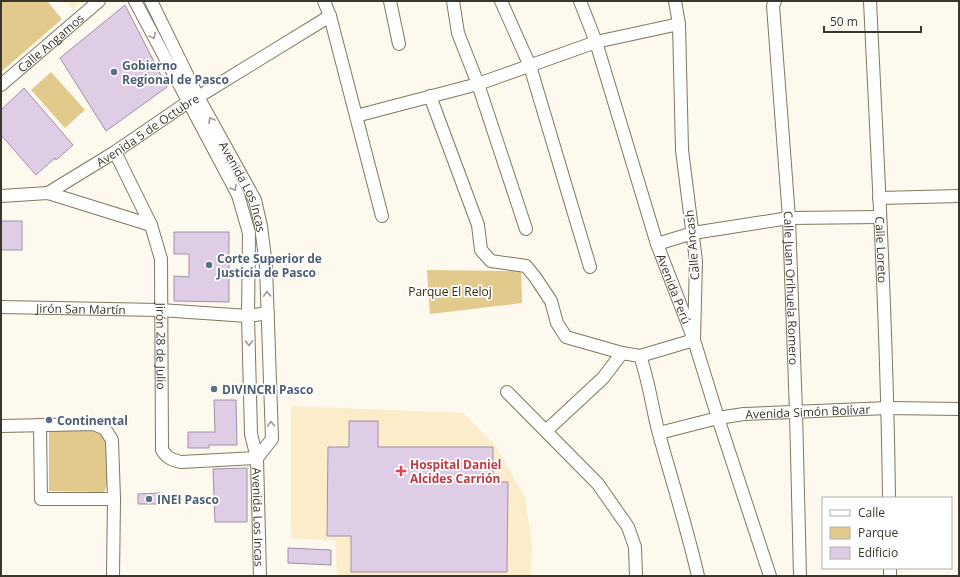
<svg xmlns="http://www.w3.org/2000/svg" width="960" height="577" viewBox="0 0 960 577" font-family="'Open Sans',sans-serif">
	<rect width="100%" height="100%" fill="#fdf9ee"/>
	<g fill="#fbedca">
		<path d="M65 1H82L73 9Z"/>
		<path d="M291 406 463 413 495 445 525 497 532 544 531 576H337L335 541 291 538Z"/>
	</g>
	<g fill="#e1ca8b">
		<path d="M1 1H47L62 19 1 72Z"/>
		<path d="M51 72 85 110 65 128 31 90Z"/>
		<path d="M427 270 521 271 522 303 430 314Z"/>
		<path d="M93 428 102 431 107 439 110 480 104 492 49 491V431Z"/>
	</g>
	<g fill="#dfcde6" stroke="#a190a7">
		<path d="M125 5 167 87 106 131 60 58Z"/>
		<path d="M24 88 73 145 56 160 55 158 36 175 1 135V110Z"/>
		<rect x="1" y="221" width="21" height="29"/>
		<path d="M174 232H229V302L174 301V276L189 277V254H174Z"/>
		<path d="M214 400H236L237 445H209V448H188V432H215Z"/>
		<path d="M349 421H378V447H493V482H508L507 572H351V536H327L328 447H349Z"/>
		<path d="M247 468V522H215L213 469Z"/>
		<path d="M160 493V504H138V494Z"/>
		<path d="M288 548 331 550V565L288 563Z"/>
	</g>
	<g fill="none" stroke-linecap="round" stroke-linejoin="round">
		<g stroke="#81775e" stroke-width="14">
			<g id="street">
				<path id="s1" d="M135 1 238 195 249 233 248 316 251 434 257 458 260 576"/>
				<path id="s2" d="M151 1 198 97 255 200 261 226 266 266 272 439 257 458"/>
				<path d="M324 1 330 16 382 216"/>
				<path d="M390 1 399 44"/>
				<path d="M453 1 458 33 478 84 526 229"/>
				<path d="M501 1 530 66 590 267"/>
				<path id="s3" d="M580 1 596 42 657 244 694 340 718 418 770 576"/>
				<path id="s4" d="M775 1 773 6 789 218 796 412 800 576"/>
				<path id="s5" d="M870 1C878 167 887 332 889 498"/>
				<path id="s6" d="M1 85 99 1"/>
				<path d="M430 96 478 225 481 250 491 261 526 266 535 277 551 301 557 323 566 337 622 353 640 356 694 340 696 261 682 150 679 24 675 1"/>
				<path d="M356 116 478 84 596 42 679 24"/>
				<path id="s7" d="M115 152 151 225 161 259 162 450C167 458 172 460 181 462L257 458"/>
				<path id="s8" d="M48 193 115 152 188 102 198 97 330 16"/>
				<path d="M1 196 48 193 151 225"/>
				<path d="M879 198 959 196"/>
				<path d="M657 244 693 233 789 218 880 217"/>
				<path id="s9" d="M1 307 160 310 248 316 268 313"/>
				<path d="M640 356C649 381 652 408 659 434 672 481 687 528 698 576"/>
				<path d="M507 392 598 484 628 527 635 547 636 576"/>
				<path d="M40 425 41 499H114"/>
				<path d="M1 426 94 424 105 429 112 440 114 499 113 576"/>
				<path d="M546 431 603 378 622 353"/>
				<path id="s10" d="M659 433 718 418 744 414 888 408 959 409"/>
				<path d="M890 568V576"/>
			</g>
		</g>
		<use href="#street" stroke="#fff" stroke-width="12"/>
	</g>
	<defs><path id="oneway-chevron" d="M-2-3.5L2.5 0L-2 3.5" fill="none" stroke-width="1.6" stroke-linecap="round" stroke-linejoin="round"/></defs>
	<g stroke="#9d9a95">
		<use href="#oneway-chevron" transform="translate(153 36) rotate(62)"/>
		<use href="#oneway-chevron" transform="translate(211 120) rotate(-119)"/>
		<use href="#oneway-chevron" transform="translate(234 188) rotate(60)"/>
		<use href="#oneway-chevron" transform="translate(267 294) rotate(-92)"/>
		<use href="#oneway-chevron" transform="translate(249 343) rotate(89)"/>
		<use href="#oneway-chevron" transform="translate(271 424) rotate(-92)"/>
	</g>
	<g fill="#5c6f8a" stroke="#fff" stroke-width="1.5">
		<circle cx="114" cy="72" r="4"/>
		<circle cx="209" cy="265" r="4"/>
		<circle cx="214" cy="389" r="4"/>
		<circle cx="49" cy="420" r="4"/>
		<circle cx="149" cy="499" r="4"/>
	</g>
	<path fill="#e0444e" stroke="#fff" stroke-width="1.5" d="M399 465h4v4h4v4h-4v4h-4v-4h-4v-4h4z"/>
	<g text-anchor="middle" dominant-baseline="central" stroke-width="3.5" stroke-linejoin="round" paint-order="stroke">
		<g font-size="12" fill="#3b362b" stroke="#fff">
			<text stroke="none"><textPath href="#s6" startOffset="65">Calle Angamos</textPath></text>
			<text stroke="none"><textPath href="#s8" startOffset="118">Avenida 5 de Octubre</textPath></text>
			<text stroke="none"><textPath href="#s2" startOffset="208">Avenida Los Incas</textPath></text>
			<text transform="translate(692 245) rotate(-95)">Calle Ancash</text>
			<text stroke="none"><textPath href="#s5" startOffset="249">Calle Loreto</textPath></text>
			<text stroke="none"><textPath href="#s4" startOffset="288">Calle Juan Orihuela Romero</textPath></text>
			<text stroke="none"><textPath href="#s3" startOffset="303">Avenida Perú</textPath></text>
			<text stroke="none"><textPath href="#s9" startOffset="80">Jirón San Martín</textPath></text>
			<text stroke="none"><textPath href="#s7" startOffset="204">Jirón 28 de Julio</textPath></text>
			<text stroke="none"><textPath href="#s10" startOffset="151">Avenida Simón Bolívar</textPath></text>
			<text stroke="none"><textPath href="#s1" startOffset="544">Avenida Los Incas</textPath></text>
		</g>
		<g font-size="12" font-weight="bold" fill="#4e5e75" stroke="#fff" text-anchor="start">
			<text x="122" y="65">Gobierno<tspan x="122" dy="14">Regional de Pasco</tspan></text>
			<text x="217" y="258">Corte Superior de<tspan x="217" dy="14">Justicia de Pasco</tspan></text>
			<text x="222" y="389">DIVINCRI Pasco</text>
			<text x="57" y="420">Continental</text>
			<text x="157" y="499">INEI Pasco</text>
		</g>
		<g font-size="12" fill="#372b04" stroke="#fff">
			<text x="450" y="291">Parque El Reloj</text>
		</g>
		<g font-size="12" font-weight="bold" fill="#be3a42" stroke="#fff" text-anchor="start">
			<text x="410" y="464">Hospital Daniel<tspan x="410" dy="14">Alcides Carrión</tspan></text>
		</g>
	</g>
	<rect width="960" height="577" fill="none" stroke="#3b362b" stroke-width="4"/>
	<rect x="822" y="497" width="130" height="72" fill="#ffffff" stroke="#b1afaa"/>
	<rect x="830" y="510" width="20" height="6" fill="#ffffff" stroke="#b1afaa"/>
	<text x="858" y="517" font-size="12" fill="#3b362b">Calle</text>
	<rect x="830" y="527" width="20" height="12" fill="#e1ca8b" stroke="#b1afaa"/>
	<text x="858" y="537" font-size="12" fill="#3b362b">Parque</text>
	<rect x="830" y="547" width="20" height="12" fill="#dfcde6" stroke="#b1afaa"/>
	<text x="858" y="557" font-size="12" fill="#3b362b">Edificio</text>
	<path d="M824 26v6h97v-6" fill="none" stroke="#3b362b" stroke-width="2"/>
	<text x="830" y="26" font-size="12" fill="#3b362b" stroke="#ffffff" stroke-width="3" paint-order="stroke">50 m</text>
</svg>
